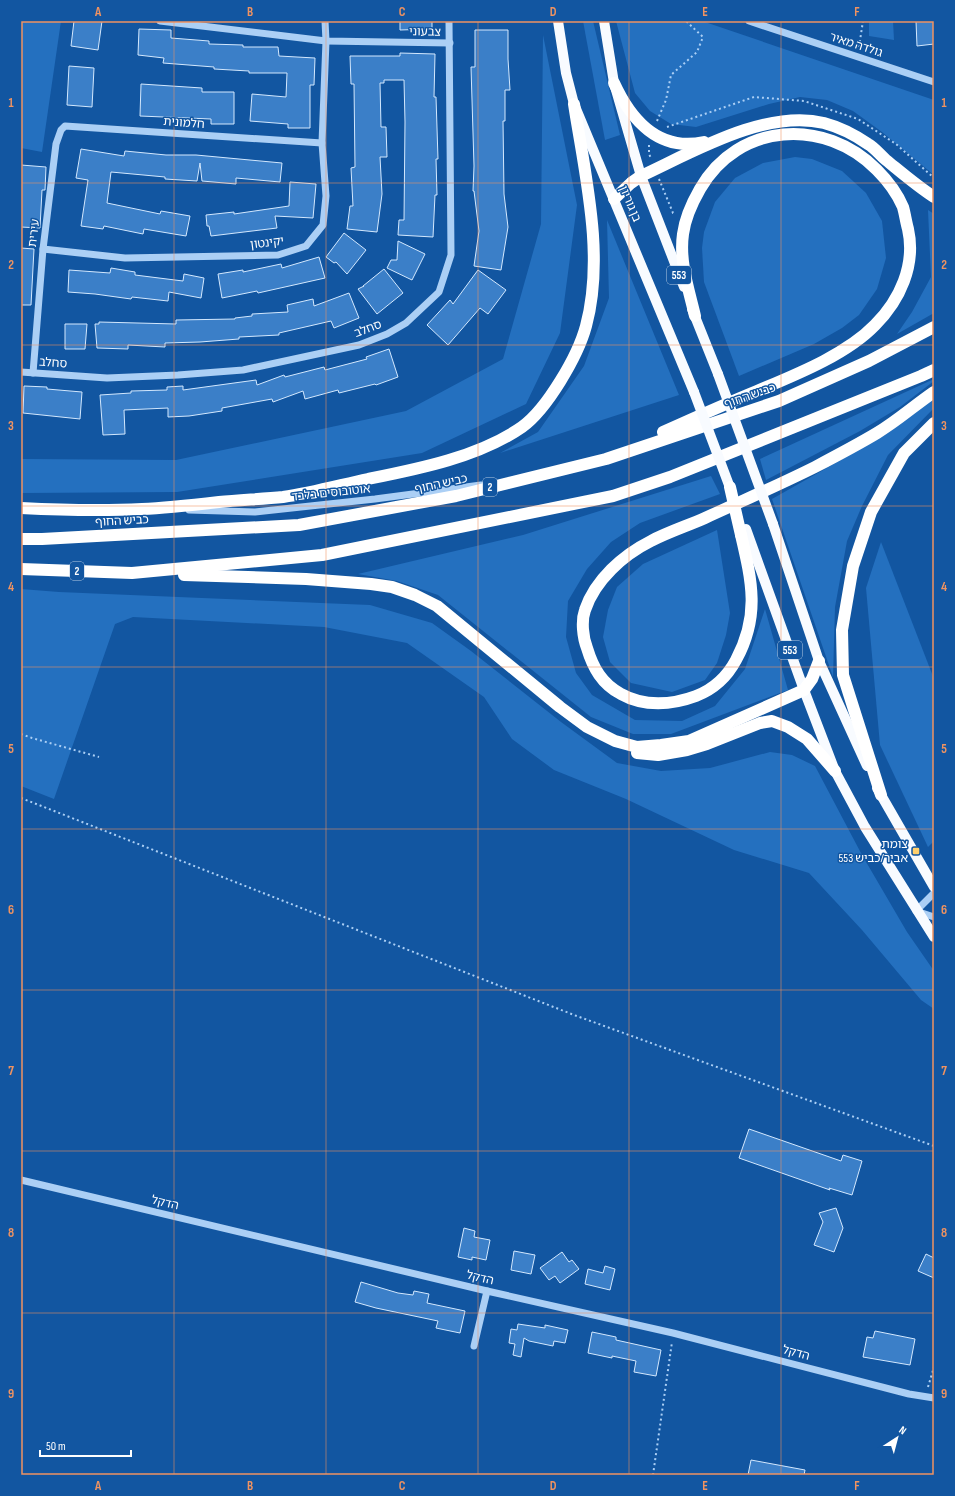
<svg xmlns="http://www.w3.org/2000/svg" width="955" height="1496" viewBox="0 0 955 1496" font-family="'Sofia Sans Condensed','Noto Sans Hebrew',sans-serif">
	<rect width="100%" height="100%" fill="#1256a1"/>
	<g fill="#2470bf">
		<path d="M21 21H61L42 152 21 148Z"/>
		<path d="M583 21H593L620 135 605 140Z"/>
		<path d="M616 21H702L934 100V175L882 132 853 111 827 100 800 97 769 104 696 127 671 124 650 111 635 93Z"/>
		<path d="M869 21H893L894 40 869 36Z"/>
		<path d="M543 35 577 205 560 333 526 404 422 453 177 492 21 493V459L176 460 406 411 503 359 541 224Z"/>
		<path d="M795 157 812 159 842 171 866 193 882 221 886 258 877 289 859 315 842 328 814 344 739 376 704 282 702 248 704 232 715 202 735 178 763 163Z"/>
		<path d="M928 210 934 214V313L897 334 912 312 931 277Z"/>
		<path d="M607 220 679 395 500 453 538 432 584 366 609 298Z"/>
		<path d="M934 379V381L900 407 860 431 766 480 760 459Z"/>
		<path d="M934 399V408L888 455 862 506 847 541 835 607 833 677 772 499 885 435Z"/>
		<path d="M711 476 720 494 640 523 611 542 587 569 568 601 566 637 576 673 592 695 635 720 682 721 715 706 745 669 765 609 788 690 671 734H633L591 717 438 595 397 581 358 574 523 535Z"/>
		<path d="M717 530 730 613 726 635 717 663 705 680 672 692 631 683 610 662 603 637 608 610 617 587 643 564Z"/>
		<path d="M881 542 934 679V841L928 847 880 745 866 588Z"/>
		<path d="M21 589 59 592 370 605 432 623 471 651 561 722 617 763 661 771 710 768 770 752 792 755 815 766 862 855 907 932 934 971V1009L921 1000 862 930 809 873 734 850 626 799 554 770 512 739 484 697 407 643 324 627 133 617 115 624 54 799 21 786Z"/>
	</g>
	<g fill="#3b7fc8" stroke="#d3e8fe">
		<path d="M74 21H102L98 50 71 46Z"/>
		<path d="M400 21H432V29L400 30Z"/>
		<path d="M916 21H934V44L917 46Z"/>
		<path d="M139 29 171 30V38L209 41V44L243 45V47H278L279 56 315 58 314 85H310V128H288V124L250 121 252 94 286 97 287 73H249V71L214 69V67L163 63 164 58 138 55Z"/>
		<path d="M475 30H508V59L510 90H505V121H503L504 194 508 227 501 270 474 266 479 231 474 191H473L474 166 471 67H475Z"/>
		<path d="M400 53 435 54 434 97H436L438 159H436L437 195H435L433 237 398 235 399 220H404L405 122 404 80H384V83H380L381 127H386L387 157H380L382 194 377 232 347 229 350 206H353L351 168 355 167 354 84H351L350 56H400Z"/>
		<path d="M69 66 94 68 92 107 67 105Z"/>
		<path d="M141 84 202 88V92H234V124H211V119L140 116Z"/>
		<path d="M81 149 124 156 125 151 166 155H196L282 163 280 182 236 178V184L202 181 200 163 197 181 165 179V177L111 172 107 203 160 214 161 211 190 216 186 236 144 229 143 234 104 226 103 229 81 226 88 180 76 178Z"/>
		<path d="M21 165 46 167 45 190H42L40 228 21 227Z"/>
		<path d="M290 182 316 184 313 218 275 216 277 228 211 236 209 226H207L206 215 234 212V214L289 206Z"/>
		<path d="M344 233 366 250 347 274 336 262 334 263 326 257Z"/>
		<path d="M398 241 425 254 412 280 387 268 391 260H397Z"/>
		<path d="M21 248 34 249 31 305H21Z"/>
		<path d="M319 257 325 278 258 293 257 291 222 298 218 274 243 270V272L281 264 282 268Z"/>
		<path d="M111 268 135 272V275L183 281 184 274 204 278 201 298 169 292 168 301 132 297 131 299 95 294 68 292 69 270 110 273Z"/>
		<path d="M384 269 403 293 377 314 358 289 364 286H363Z"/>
		<path d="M478 270 506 290 488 314 480 308 448 345 427 325 450 300 453 304Z"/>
		<path d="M349 293 359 318 334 328 331 321 279 333V335L239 337V339L200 342 165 343V347L128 345V349L97 348 95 324H99V322L176 324V320L235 319V318L252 316V314L288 312 287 305 313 299 314 306Z"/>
		<path d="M65 324H87L85 349H65Z"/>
		<path d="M389 349 398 377 376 385 375 384 339 393 338 390 305 399 303 391 273 402 272 399 222 408V411L189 416 168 417V408L124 410 125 434 103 435 100 395 131 393V391L167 390V387L183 386V390L256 380 257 385 284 375 285 377 324 367 325 370 367 359 366 357Z"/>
		<path d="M24 386 47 387V389L82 392 80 419 23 413Z"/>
		<path d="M749 1129 841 1161 843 1155 862 1161 852 1195 829 1188 830 1190 739 1158Z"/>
		<path d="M836 1208 843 1228 834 1252 814 1245 823 1222 819 1213Z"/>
		<path d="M464 1228 475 1231 474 1237 490 1240 486 1260 472 1257V1260L458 1257Z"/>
		<path d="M514 1251 535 1255 531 1274 511 1270Z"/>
		<path d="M562 1252 569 1262 572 1260 579 1269 560 1283 555 1276 549 1280 540 1268Z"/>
		<path d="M926 1254 934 1258V1278L918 1271Z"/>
		<path d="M605 1266 615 1269 610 1290 585 1284 588 1269 603 1273Z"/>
		<path d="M361 1282 398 1293 413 1295 414 1291 429 1294 427 1303 465 1311 460 1333 436 1328 438 1321 376 1308 355 1302Z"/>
		<path d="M518 1324 545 1328V1325L568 1330 565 1343 554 1341 553 1346 529 1341 524 1338 521 1357 513 1355 515 1344 509 1343 511 1329 517 1330Z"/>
		<path d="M875 1331 915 1339 910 1365 863 1357 867 1337 873 1338Z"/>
		<path d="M592 1332 616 1337V1340L661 1350 656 1376 634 1372 636 1361 612 1356V1358L588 1353Z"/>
		<path d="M751 1460 805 1470 804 1475H748Z"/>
	</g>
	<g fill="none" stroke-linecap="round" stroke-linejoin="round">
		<g stroke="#abcff5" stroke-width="2" stroke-dasharray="2 3" stroke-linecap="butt">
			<path d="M859 47 863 21"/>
			<path d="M657 121 666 100 671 75 697 52 703 37 686 21"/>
			<path d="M667 127 754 97 804 101 858 119 896 144 934 178"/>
			<path d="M649 145V154L651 158"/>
			<path d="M659 179 673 213 676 214"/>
			<path d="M21 734 32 738 99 757"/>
			<path d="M21 798 574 1015 934 1146"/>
			<path d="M928 1387 934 1367"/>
			<path d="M653 1475 672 1342"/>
		</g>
		<g stroke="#abcff5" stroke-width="7">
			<path d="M160 21 326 41 450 43"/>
			<path d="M749 21 934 82"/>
			<path d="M43 249 125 258 278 255 306 246 323 225 326 196 322 143 326 41 325 21"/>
			<path d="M21 372 107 378 178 375 243 370 359 345 387 334 406 323 439 292 451 255 449 21"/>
			<path d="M33 373 43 249 56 144 61 130 65 126 322 143"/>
			<path d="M189 510 255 512 375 499 481 485"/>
			<path d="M934 893 916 911 934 917"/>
			<path d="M21 1180 487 1291 673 1333 909 1394 934 1398"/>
			<path d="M474 1346 487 1291"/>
		</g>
		<g stroke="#f8fbff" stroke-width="10">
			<path d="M558 21 566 73 574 104 694 392"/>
			<path d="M604 21 614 83 641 176 684 287"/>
			<path d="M692 309 718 374"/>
			<path d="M773 524 819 661 867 766"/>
			<path d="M746 529 804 690 835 771 865 827 934 937"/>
			<path d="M877 788 934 887"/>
		</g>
		<g stroke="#fff" stroke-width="12">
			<path d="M614 83C631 120 659 152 704 142"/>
			<path d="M614 199 631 183 641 176C693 152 765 109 824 123 839 127 855 135 868 144 875 148 880 155 886 160 902 173 917 186 934 197"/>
			<path d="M663 432C694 418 725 404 757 391 795 375 846 355 875 325 900 300 916 265 908 229 906 222 905 214 903 207 897 193 888 181 877 170 825 117 738 122 700 189 692 203 685 218 683 234 679 262 689 290 695 316"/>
			<path d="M21 508C61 510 102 511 142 509 167 508 193 505 219 502 240 500 262 499 283 497 312 493 340 485 368 479 418 469 479 457 522 427 547 409 578 356 586 326 605 256 585 175 574 104"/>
			<path d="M741 535C752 582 760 616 736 660 727 677 714 689 696 696 672 705 644 707 621 694 602 684 593 668 587 648 583 638 581 621 585 610 595 580 623 555 651 541 668 532 687 526 705 518 742 501 779 485 815 467 836 456 857 445 877 433 897 421 915 405 934 392"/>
			<path d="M21 539H42L299 525 456 496 606 459 779 401 869 361 934 327"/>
			<path d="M21 569 132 573 322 555 613 496 670 477 921 376 934 370"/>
			<path d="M184 575 306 579 371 584 392 587 415 595 437 606 560 707 587 727 615 741 637 747 661 745 689 741 804 690 812 679 819 661"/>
			<path d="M637 753 658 755 687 750 707 744 760 723 772 721 788 727 807 739 835 771"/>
			<path d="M881 795 843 675 842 630 853 566 871 512 904 453 934 423"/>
		</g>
		<g stroke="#f8fbff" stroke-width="10">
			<path d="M718 374 773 524"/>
			<path d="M694 392 732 493"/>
		</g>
		<path stroke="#fff" stroke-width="12" d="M730 487 741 535"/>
	</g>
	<path fill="none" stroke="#f09361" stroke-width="1" stroke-opacity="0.55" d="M174 21V1475M326 21V1475M478 21V1475M629 21V1475M781 21V1475M21 183H934M21 345H934M21 506H934M21 667H934M21 829H934M21 990H934M21 1151H934M21 1313H934"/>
	<rect fill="#ffd06e" stroke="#1256a1" stroke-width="1.5" x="912" y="847" width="8" height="8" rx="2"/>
	<g text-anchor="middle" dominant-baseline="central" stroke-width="3" stroke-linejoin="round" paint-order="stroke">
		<g fill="#1256a1" stroke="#b8cce3" stroke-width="1">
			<rect x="667" y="266" width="24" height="18" rx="3"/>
			<rect x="483" y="478" width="14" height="18" rx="3"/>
			<rect x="70" y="562" width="14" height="18" rx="3"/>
			<rect x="778" y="641" width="24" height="18" rx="3"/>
		</g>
		<g font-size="11" font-weight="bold" fill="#fff">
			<text x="679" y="275">553</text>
			<text x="490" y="487">2</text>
			<text x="77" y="571">2</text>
			<text x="790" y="650">553</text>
		</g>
		<g font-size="12" fill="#fff" stroke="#1256a1">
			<text transform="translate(425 32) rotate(1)">צבעוני</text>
			<text transform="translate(856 45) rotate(18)">גולדה מאיר</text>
			<text transform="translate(184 123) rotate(4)">חלמונית</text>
			<text transform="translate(630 204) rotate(67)">בן גוריון</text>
			<text transform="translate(34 233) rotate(-83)">עירית</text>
			<text transform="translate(267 243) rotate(-7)">יקינטון</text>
			<text transform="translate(368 329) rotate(-21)">סחלב</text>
			<text transform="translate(53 363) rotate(4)">סחלב</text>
			<text transform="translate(750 396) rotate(-19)">כביש החוף</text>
			<text transform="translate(441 484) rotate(-12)">כביש החוף</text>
			<text transform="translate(331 493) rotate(-6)">אוטובוסים בלבד</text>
			<text transform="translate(122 521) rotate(-3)">כביש החוף</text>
			<text transform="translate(165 1203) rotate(13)">הדקל</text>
			<text transform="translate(480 1278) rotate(13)">הדקל</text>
			<text transform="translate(796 1353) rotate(15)">הדקל</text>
		</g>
		<g font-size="12" fill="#fff" stroke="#1256a1" text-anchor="end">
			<text x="908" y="844">צומת<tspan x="908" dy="14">אביר/כביש 553</tspan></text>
		</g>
	</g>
	<rect width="955" height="1496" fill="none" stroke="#1256a1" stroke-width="44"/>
	<g transform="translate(897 1438) rotate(36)" stroke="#1256a1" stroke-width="3" paint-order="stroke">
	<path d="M0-3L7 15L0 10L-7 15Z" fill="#ffffff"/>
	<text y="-6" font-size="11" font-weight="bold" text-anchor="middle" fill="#ffffff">N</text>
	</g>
	<path d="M40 1450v6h91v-6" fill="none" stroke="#ffffff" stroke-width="2"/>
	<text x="46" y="1450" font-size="12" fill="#ffffff" stroke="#1256a1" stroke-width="3" paint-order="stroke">50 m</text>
	<rect x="22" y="22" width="911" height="1452" fill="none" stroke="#f09361" stroke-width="1.5"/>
	<g font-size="13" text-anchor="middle" font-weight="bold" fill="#f09361">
		<text x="98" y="16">A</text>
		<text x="250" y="16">B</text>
		<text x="402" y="16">C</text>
		<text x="553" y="16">D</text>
		<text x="705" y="16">E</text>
		<text x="857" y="16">F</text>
		<text x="11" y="107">1</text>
		<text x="944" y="107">1</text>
		<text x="11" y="269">2</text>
		<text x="944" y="269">2</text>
		<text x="11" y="430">3</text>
		<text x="944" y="430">3</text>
		<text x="11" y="591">4</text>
		<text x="944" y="591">4</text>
		<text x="11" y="753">5</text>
		<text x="944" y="753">5</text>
		<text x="11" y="914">6</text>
		<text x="944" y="914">6</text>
		<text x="11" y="1075">7</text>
		<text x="944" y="1075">7</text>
		<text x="11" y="1237">8</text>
		<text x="944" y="1237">8</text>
		<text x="11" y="1398">9</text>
		<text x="944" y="1398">9</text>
		<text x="98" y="1490">A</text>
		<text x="250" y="1490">B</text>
		<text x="402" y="1490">C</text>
		<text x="553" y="1490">D</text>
		<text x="705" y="1490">E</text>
		<text x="857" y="1490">F</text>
	</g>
</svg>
